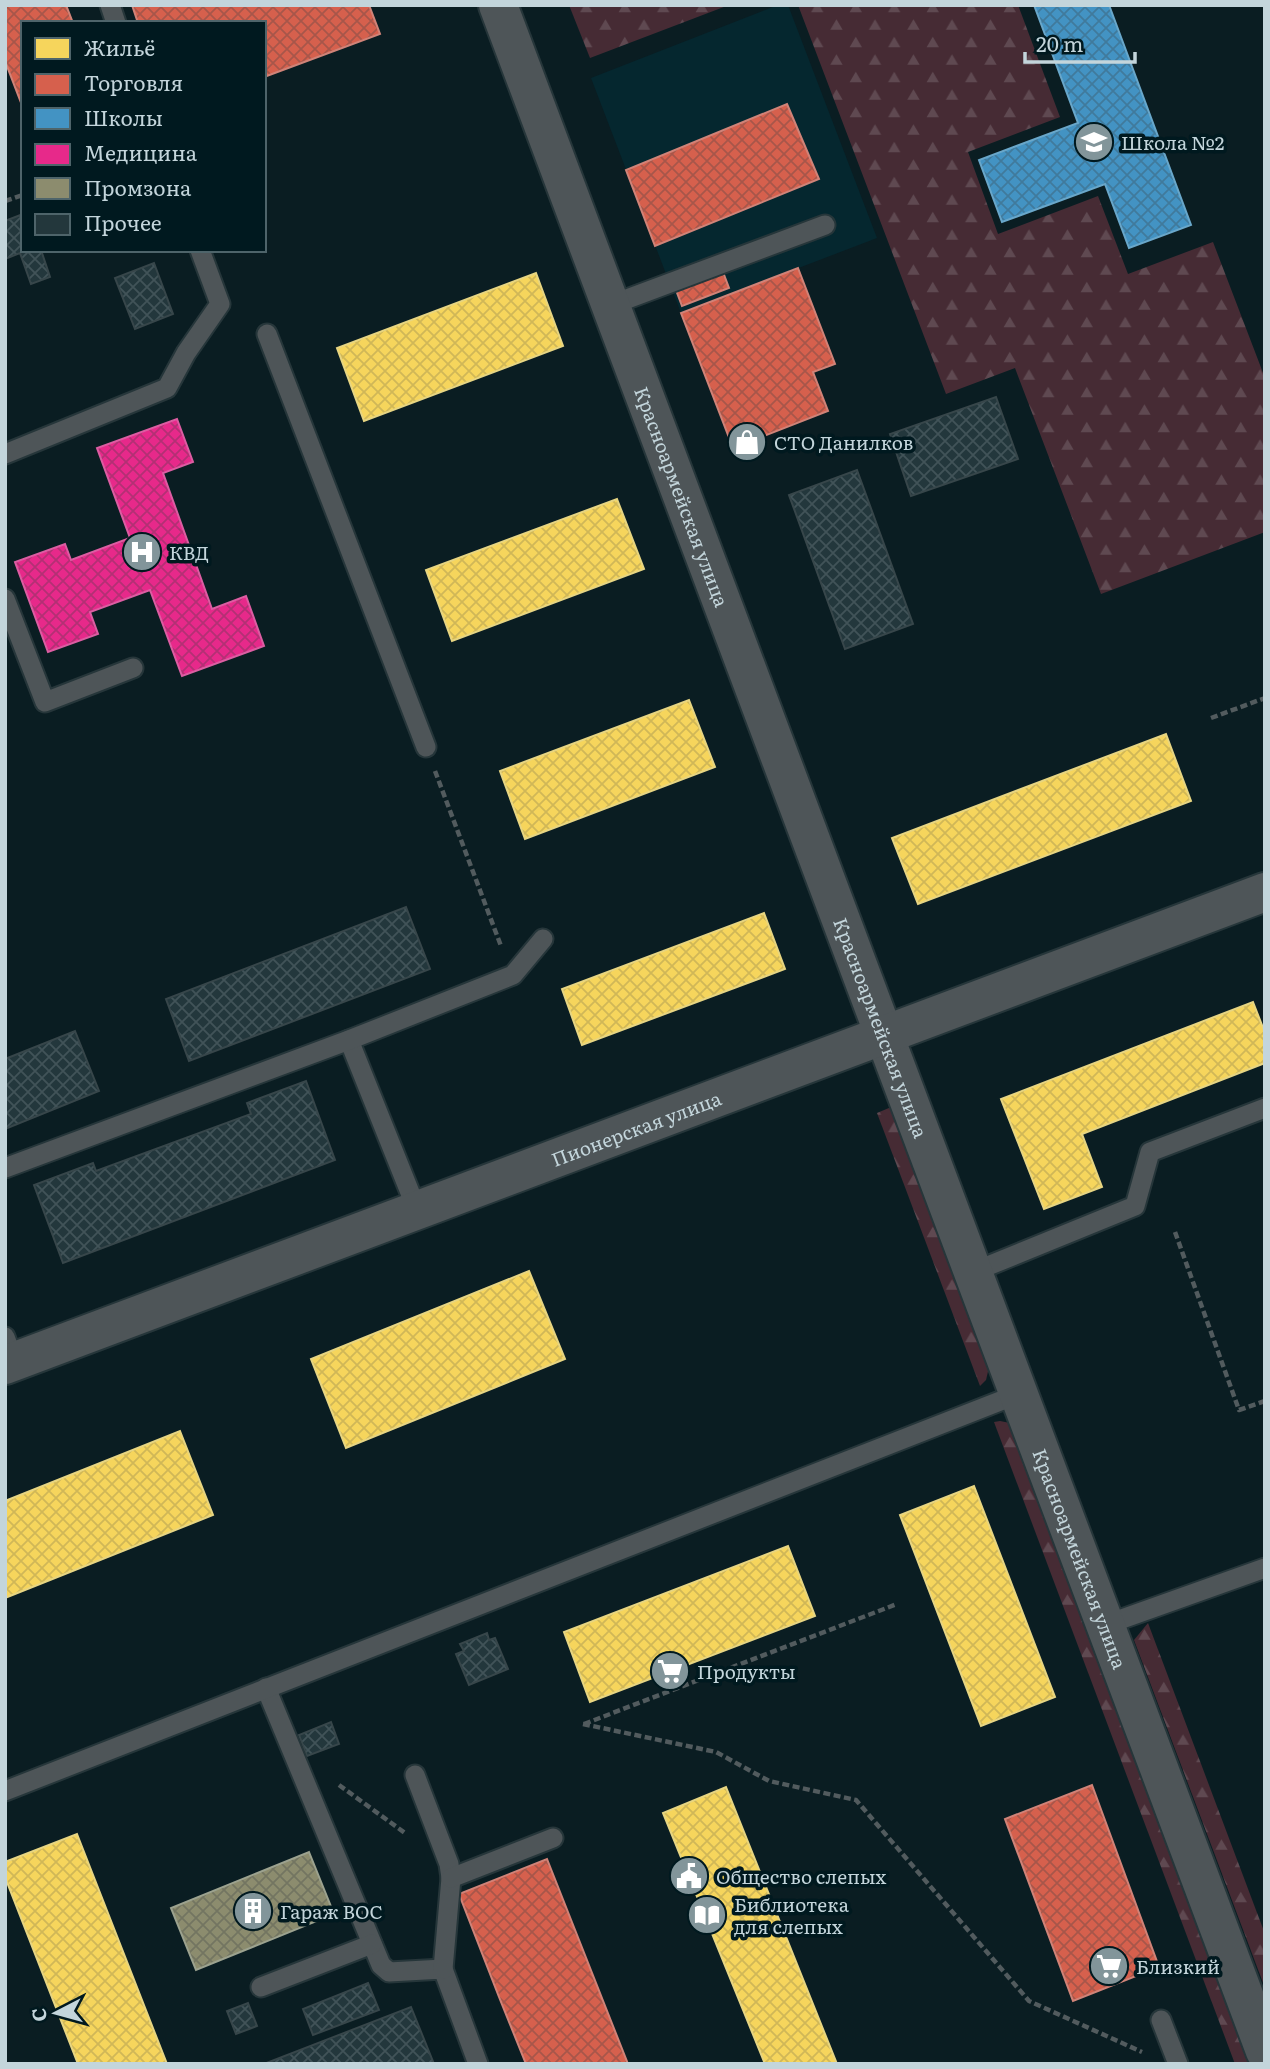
<svg xmlns="http://www.w3.org/2000/svg" width="1270" height="2069" viewBox="0 0 1270 2069" font-family="Literata,serif">
	<defs>
		<pattern id="forest-firs" width="22" height="20" patternUnits="userSpaceOnUse" patternTransform="scale(1.75)"><rect width="22" height="20" fill="#462b34"/><path d="M5 1l3.5 6h-7zM16 11l3.5 6h-7z" fill="#5f4951"/></pattern>
		<pattern id="homes-cross-hatch" width="8" height="8" patternUnits="userSpaceOnUse" patternTransform="scale(1.75)"><rect width="8" height="8" fill="#f6d55c"/><path d="M0 0l8 8M0 8l8-8" fill="none" stroke="#d0b757"/></pattern>
		<pattern id="shops-cross-hatch" width="8" height="8" patternUnits="userSpaceOnUse" patternTransform="scale(1.75)"><rect width="8" height="8" fill="#d6604d"/><path d="M0 0l8 8M0 8l8-8" fill="none" stroke="#a7564a"/></pattern>
		<pattern id="schools-cross-hatch" width="8" height="8" patternUnits="userSpaceOnUse" patternTransform="scale(1.75)"><rect width="8" height="8" fill="#4393c3"/><path d="M0 0l8 8M0 8l8-8" fill="none" stroke="#407a9c"/></pattern>
		<pattern id="health-cross-hatch" width="8" height="8" patternUnits="userSpaceOnUse" patternTransform="scale(1.75)"><rect width="8" height="8" fill="#e7298a"/><path d="M0 0l8 8M0 8l8-8" fill="none" stroke="#b33074"/></pattern>
		<pattern id="industry-cross-hatch" width="8" height="8" patternUnits="userSpaceOnUse" patternTransform="scale(1.75)"><rect width="8" height="8" fill="#8c8c6e"/><path d="M0 0l8 8M0 8l8-8" fill="none" stroke="#737561"/></pattern>
		<pattern id="building-cross-hatch" width="8" height="8" patternUnits="userSpaceOnUse" patternTransform="scale(1.75)"><rect width="8" height="8" fill="#23373c"/><path d="M0 0l8 8M0 8l8-8" fill="none" stroke="#415358"/></pattern>
	</defs>
	<rect width="100%" height="100%" fill="#0a1d22"/>
	<path fill="#05272f" d="M778 5H788L877 238 681 313 591 78Z"/>
	<g fill="url(#forest-firs)">
		<path d="M569 5H729L590 58Z"/>
		<path d="M798 5H1018L1060 117 968 152 998 234 1098 196 1128 274 1213 242 1265 378V532L1101 594 1015 368 946 394Z"/>
		<path d="M896 1105 990 1363 986 1380 980 1386 877 1113Z"/>
		<path d="M1000 1421 1010 1423 1254 2064H1235L994 1422Z"/>
		<path d="M1148 1623 1265 1934V1988L1134 1640Z"/>
	</g>
	<g fill="url(#homes-cross-hatch)" stroke="#e7d582" stroke-width="2">
		<path d="M536 273 563 346 364 421 337 348Z"/>
		<path d="M617 499 644 569 452 641 426 570Z"/>
		<path d="M689 700 715 767 525 839 500 771Z"/>
		<path d="M1166 734 1191 801 918 904 892 838Z"/>
		<path d="M764 913 785 969 582 1045 562 989Z"/>
		<path d="M1253 1002 1265 1033V1063L1082 1134 1102 1187 1044 1209 1001 1099Z"/>
		<path d="M529 1271 565 1359 346 1448 311 1359Z"/>
		<path d="M180 1431 213 1515 5 1598V1501Z"/>
		<path d="M974 1486 1055 1697 981 1726 900 1515Z"/>
		<path d="M788 1546 815 1616 590 1702 564 1632Z"/>
		<path d="M726 1787 837 2064H765L663 1813Z"/>
		<path d="M77 1834 167 2064H78L5 1877V1862Z"/>
	</g>
	<g fill="url(#shops-cross-hatch)" stroke="#d08378" stroke-width="2">
		<path d="M5 5H66L73 23H23V108L5 61Z"/>
		<path d="M132 5H369L380 34 264 77V23H138Z"/>
		<path d="M787 104 819 179 655 246 626 170Z"/>
		<path d="M798 268 835 364 813 372 828 411 733 448 681 313Z"/>
		<path d="M723 272 729 288 682 306 676 290Z"/>
		<path d="M1092 1785 1159 1967 1073 2001 1005 1819Z"/>
		<path d="M547 1859 628 2064H526L499 1997 459 1894Z"/>
	</g>
	<path fill="url(#schools-cross-hatch)" stroke="#69a7ca" stroke-width="2" d="M1034 5H1109L1191 225 1129 248 1105 184 1002 222 979 160 1078 123Z"/>
	<path fill="url(#health-cross-hatch)" stroke="#dc5da2" stroke-width="2" d="M177 419 193 462 163 473 212 609 246 596 264 646 182 676 150 590 90 612 98 634 48 652 15 562 65 544 71 560 130 538 97 448Z"/>
	<path fill="url(#industry-cross-hatch)" stroke="#9ca28f" stroke-width="2" d="M309 1852 334 1914 196 1970 171 1908Z"/>
	<g fill="url(#building-cross-hatch)" stroke="#37464a" stroke-width="2">
		<path d="M23 214V250H41L50 277 31 284 20 253 5 259V221Z"/>
		<path d="M154 263 173 314 135 329 115 278Z"/>
		<path d="M996 397 1018 459 911 496 890 434Z"/>
		<path d="M857 470 913 624 845 649 789 495Z"/>
		<path d="M406 907 430 969 189 1061 166 999Z"/>
		<path d="M75 1031 99 1091 5 1129V1059Z"/>
		<path d="M306 1081 335 1160 63 1263 34 1185 93 1163 96 1171 251 1114 247 1103Z"/>
		<path d="M487 1633 489 1640 495 1638 508 1669 469 1685 456 1654 464 1651 460 1644Z"/>
		<path d="M331 1722 339 1744 307 1756 299 1735Z"/>
		<path d="M368 1983 379 2010 313 2035 303 2009Z"/>
		<path d="M248 2003 257 2026 236 2034 227 2011Z"/>
		<path d="M411 2007 434 2064H264Z"/>
	</g>
	<g fill="none" stroke-linecap="round" stroke-linejoin="round">
		<g stroke="#26363a" stroke-width="23">
			<g id="lane">
				<path d="M110 5 116 23"/>
				<path d="M611 305 825 225"/>
				<path d="M267 334 426 747"/>
				<path d="M5 454 167 388 186 353 220 304 200 250"/>
				<path d="M5 599 45 702 133 668"/>
				<path d="M349 1040 417 1210"/>
				<path d="M5 1168 349 1040 513 975 543 939"/>
				<path d="M973 1272 1135 1206 1150 1152 1265 1108"/>
				<path d="M5 1337 14 1361"/>
				<path d="M1105 1625 1265 1568"/>
				<path d="M266 1688 381 1965 389 1972 443 1969 478 2064"/>
				<path d="M415 1775 449 1864 451 1878 443 1969"/>
				<path d="M5 1791 1018 1394"/>
				<path d="M451 1878 553 1838"/>
				<path d="M261 1987 372 1944"/>
				<path d="M1161 2020 1178 2064"/>
			</g>
		</g>
		<g stroke="#26363a" stroke-width="42">
			<g id="street">
				<path id="s1" d="M498 5 1265 2051"/>
				<path id="s2" d="M5 1365 1265 892"/>
			</g>
		</g>
		<g stroke="#525b5e" stroke-width="4.5" stroke-dasharray="7 3.5" stroke-linecap="butt">
			<path d="M5 201 23 195"/>
			<path d="M1211 718 1265 698"/>
			<path d="M435 771 501 946"/>
			<path d="M1175 1232 1239 1410 1265 1401"/>
			<path d="M583 1724 716 1752 769 1781 856 1800 1029 2001 1142 2052"/>
			<path d="M584 1724 897 1604"/>
			<path d="M339 1785 405 1833"/>
		</g>
		<use href="#lane" stroke="#4e5558" stroke-width="19"/>
		<use href="#street" stroke="#4e5558" stroke-width="38"/>
	</g>
	<defs>
		<g id="school-disc" transform="scale(2.0125)"><circle r="9.5" fill="#82959a" stroke="#00191f"/><path d="M0-5L7-2L0 1L-7-2ZM-4 1L0 2.5L4 1V4Q0 6-4 4Z" fill="#fff"/></g>
		<g id="shop-disc" transform="scale(2.0125)"><circle r="9.5" fill="#82959a" stroke="#00191f"/><path d="M-5-2.5h2.3a2.7 3.5 0 0 1 5.4 0H5L5.5 6h-11ZM-1.5-2.5h3a1.5 2.3 0 0 0-3 0Z" fill="#fff"/></g>
		<g id="hospital-disc" transform="scale(2.0125)"><circle r="9.5" fill="#82959a" stroke="#00191f"/><path d="M-5-5h3v3.5h4V-5h3V5h-3V1.5h-4V5h-3Z" fill="#fff"/></g>
		<g id="supermarket-disc" transform="scale(2.0125)"><circle r="9.5" fill="#82959a" stroke="#00191f"/><path d="M-6-5.5h2.5l.6 2H6L4.5 2H-2.5L-4.4-4H-6ZM-1.5 3.2a1.3 1.3 0 1 0 .1 0ZM3 3.2a1.3 1.3 0 1 0 .1 0Z" fill="#fff"/></g>
		<g id="civic-disc" transform="scale(2.0125)"><circle r="9.5" fill="#82959a" stroke="#00191f"/><path d="M-.6-6.5H3V-4.5H.6V-3L4-1V1h2V6H-6V1h2V-1L-.6-3ZM-1.2 2.5V6h2.4V2.5Z" fill="#fff"/></g>
		<g id="building-disc" transform="scale(2.0125)"><circle r="9.5" fill="#82959a" stroke="#00191f"/><path d="M-4-6H4V6H1V3H-1V6H-4ZM-2.5-4.3h1.7v1.8h-1.7ZM.8-4.3h1.7v1.8H.8ZM-2.5-1h1.7V.8h-1.7ZM.8-1h1.7V.8H.8Z" fill="#fff"/></g>
		<g id="library-disc" transform="scale(2.0125)"><circle r="9.5" fill="#82959a" stroke="#00191f"/><path d="M-6-4Q-3-5.5-.7-3.5V5Q-3 3-6 4ZM6-4Q3-5.5 .7-3.5V5Q3 3 6 4Z" fill="#fff"/></g>
	</defs>
	<g fill-rule="evenodd">
		<use href="#school-disc" x="1094" y="142"/>
		<use href="#shop-disc" x="747" y="442"/>
		<use href="#hospital-disc" x="142" y="552"/>
		<use href="#supermarket-disc" x="670" y="1671"/>
		<use href="#civic-disc" x="689" y="1876"/>
		<use href="#building-disc" x="253" y="1911"/>
		<use href="#library-disc" x="707" y="1915"/>
		<use href="#supermarket-disc" x="1109" y="1966"/>
	</g>
	<g text-anchor="middle" dominant-baseline="central" stroke-width="7" stroke-linejoin="round" paint-order="stroke">
		<g font-size="19" fill="#c3d5db" stroke="#00191f" text-anchor="start">
			<text x="1121" y="142">Школа №2</text>
			<text x="774" y="442">СТО Данилков</text>
			<text x="169" y="552">КВД</text>
			<text x="697" y="1671">Продукты</text>
			<text x="716" y="1876">Общество слепых</text>
			<text x="734" y="1904">Библиотека<tspan x="734" dy="22">для слепых</tspan></text>
			<text x="280" y="1911">Гараж ВОС</text>
			<text x="1136" y="1966">Близкий</text>
		</g>
		<g font-size="19" fill="#c3d5db" stroke="#00191f">
			<text stroke="none"><textPath href="#s1" startOffset="525">Красноармейская улица</textPath></text>
			<text stroke="none"><textPath href="#s1" startOffset="1092">Красноармейская улица</textPath></text>
			<text stroke="none"><textPath href="#s2" startOffset="674">Пионерская улица</textPath></text>
			<text stroke="none"><textPath href="#s1" startOffset="1659">Красноармейская улица</textPath></text>
		</g>
	</g>
	<rect width="1270" height="2069" fill="none" stroke="#c3d5db" stroke-width="14"/>
	<rect x="21" y="21" width="245" height="231" fill="#00191f" stroke="#4e646a" stroke-width="2"/>
	<rect x="35" y="38" width="35" height="21" fill="#f6d55c" stroke="#4e646a" stroke-width="2"/>
	<text x="84" y="56" font-size="21" fill="#c3d5db">Жильё</text>
	<rect x="35" y="74" width="35" height="21" fill="#d6604d" stroke="#4e646a" stroke-width="2"/>
	<text x="84" y="91" font-size="21" fill="#c3d5db">Торговля</text>
	<rect x="35" y="108" width="35" height="21" fill="#4393c3" stroke="#4e646a" stroke-width="2"/>
	<text x="84" y="126" font-size="21" fill="#c3d5db">Школы</text>
	<rect x="35" y="144" width="35" height="21" fill="#e7298a" stroke="#4e646a" stroke-width="2"/>
	<text x="84" y="161" font-size="21" fill="#c3d5db">Медицина</text>
	<rect x="35" y="178" width="35" height="21" fill="#8c8c6e" stroke="#4e646a" stroke-width="2"/>
	<text x="84" y="196" font-size="21" fill="#c3d5db">Промзона</text>
	<rect x="35" y="214" width="35" height="21" fill="#23373c" stroke="#4e646a" stroke-width="2"/>
	<text x="84" y="231" font-size="21" fill="#c3d5db">Прочее</text>
	<g transform="translate(56 2013) rotate(264)" stroke="#00191f" stroke-width="5" paint-order="stroke">
	<path d="M0-5L12 26L0 18L-12 26Z" fill="#c3d5db"/>
	<text y="-10" font-size="19" font-weight="bold" text-anchor="middle" fill="#c3d5db">С</text>
	</g>
	<path d="M1025 52v10h110v-10" fill="none" stroke="#c3d5db" stroke-width="3.5"/>
	<text x="1036" y="52" font-size="21" fill="#c3d5db" stroke="#00191f" stroke-width="5" paint-order="stroke">20 m</text>
</svg>
